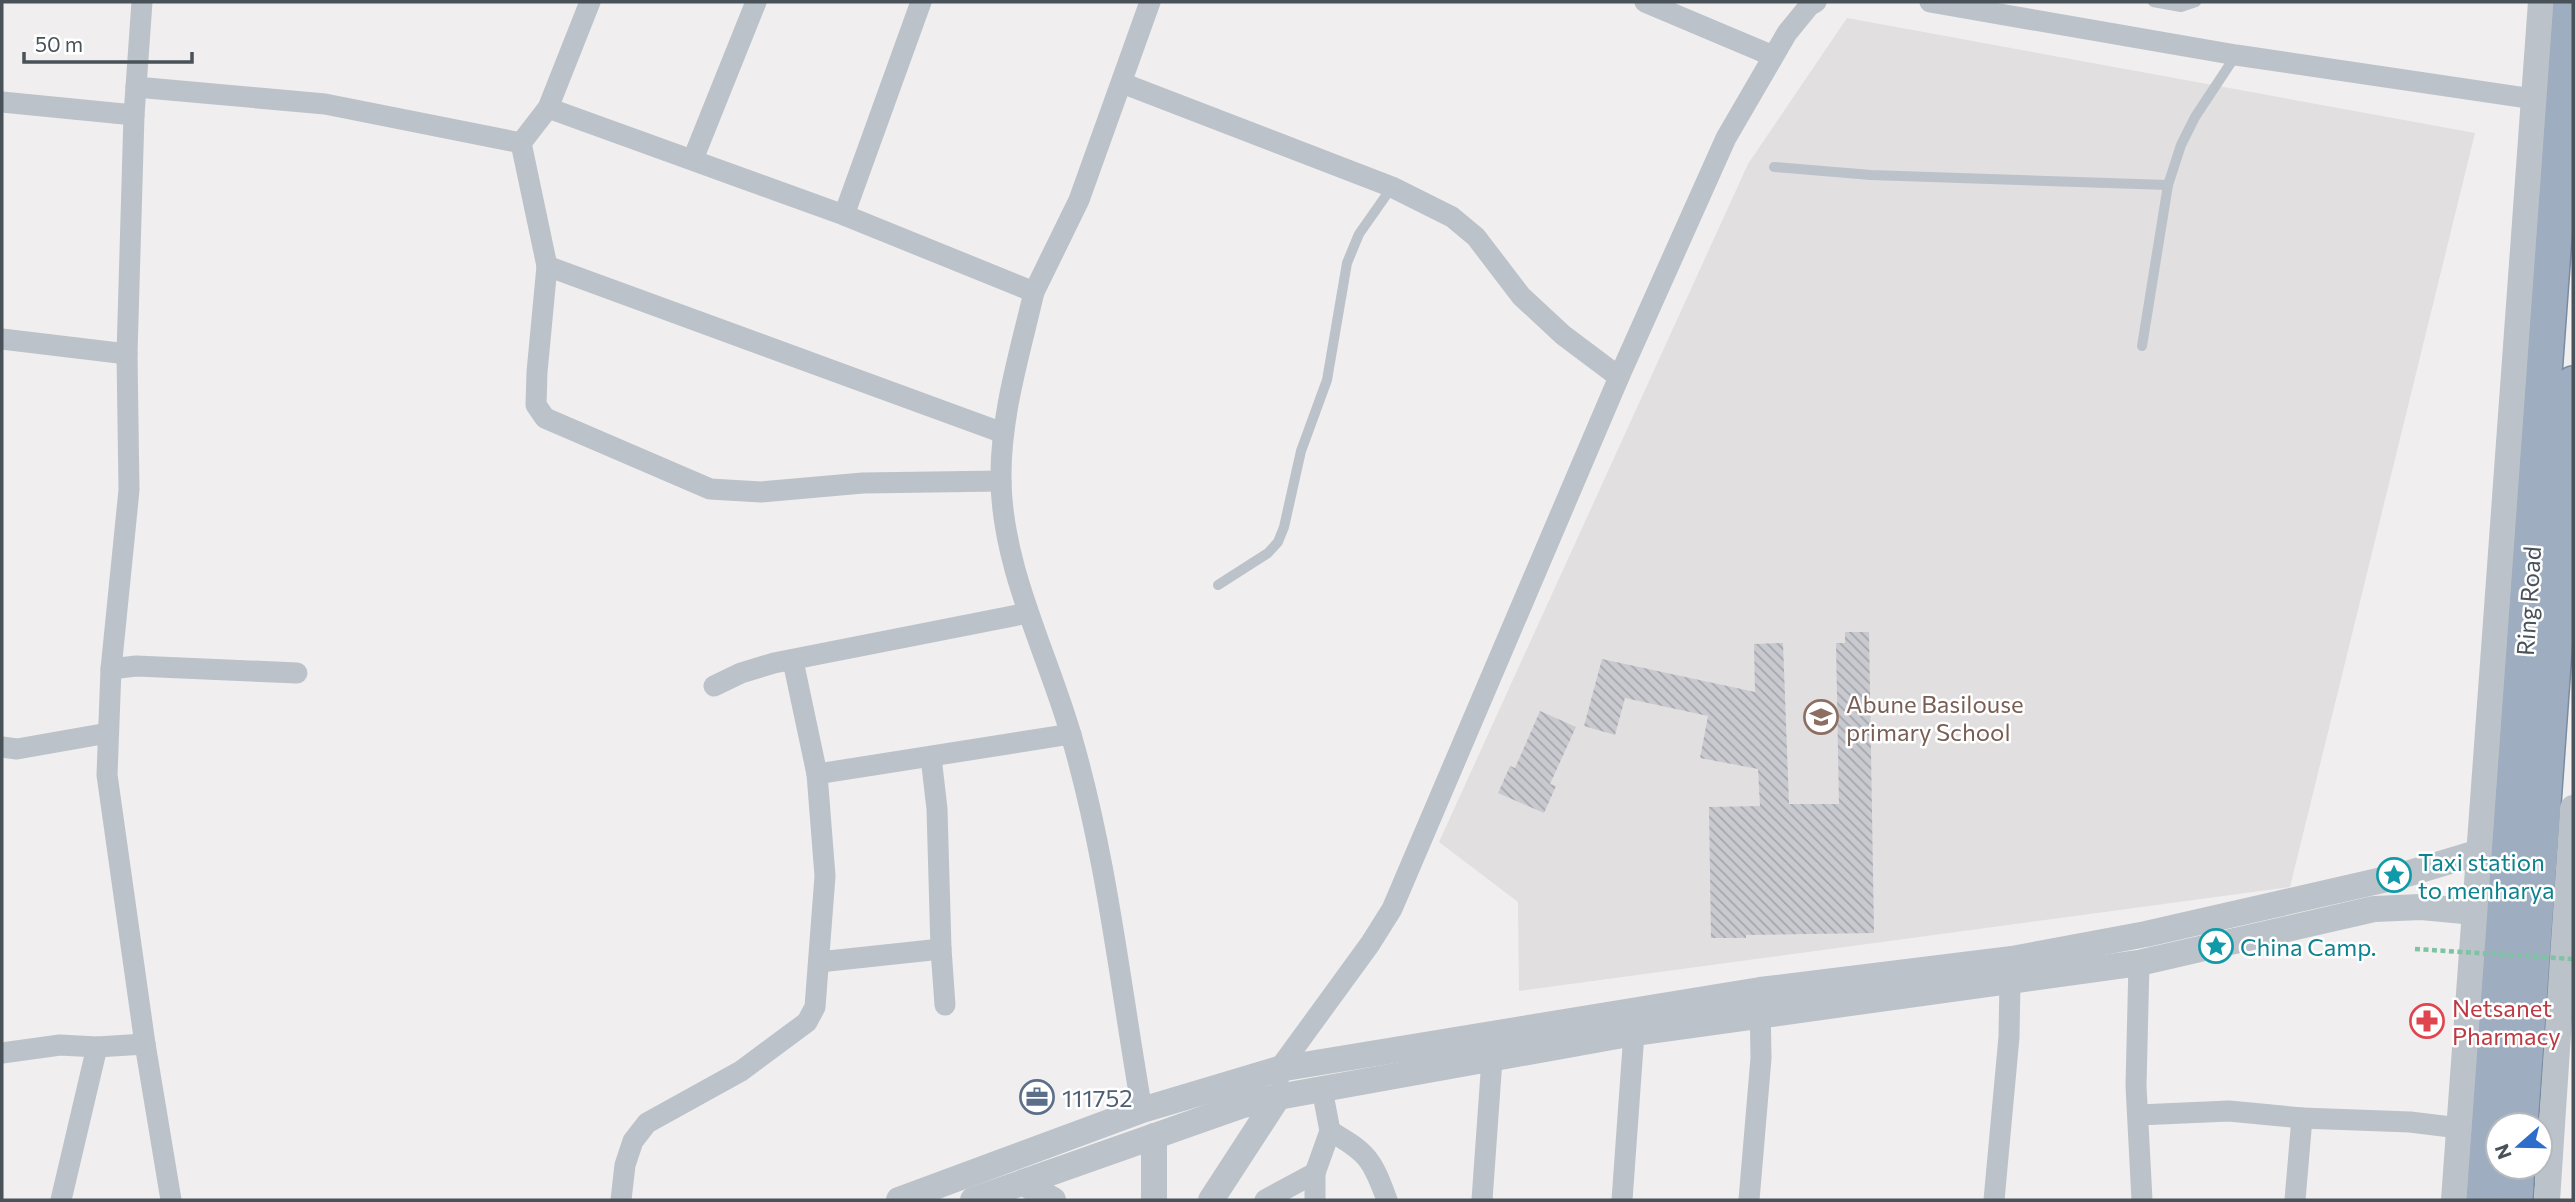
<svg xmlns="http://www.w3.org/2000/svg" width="2575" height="1202" viewBox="0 0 2575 1202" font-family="Commissioner,sans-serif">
	<defs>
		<pattern id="building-back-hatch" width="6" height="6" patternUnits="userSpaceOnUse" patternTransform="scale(1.75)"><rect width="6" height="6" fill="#c9cad0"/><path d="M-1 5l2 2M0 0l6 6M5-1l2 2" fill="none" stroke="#a5a6ac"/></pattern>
	</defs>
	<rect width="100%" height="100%" fill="#f0eeee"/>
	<path fill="#e1dfdf" d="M1847 18 2475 133 2290 887 1519 991 1518 902 1439 842 1748 164Z"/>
	<g fill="url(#building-back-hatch)">
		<path d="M1845 632H1869L1874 933 1746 935V938H1711L1709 807 1760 806 1758 769 1700 758 1708 716 1625 698 1615 735 1584 726 1602 659 1755 692 1754 644 1783 643 1789 804H1839L1836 643H1845Z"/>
		<path d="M1540 711 1576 727 1550 784 1556 786 1544 813 1498 793 1510 766 1515 768Z"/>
	</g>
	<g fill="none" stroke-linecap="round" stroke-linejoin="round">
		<g stroke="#778ba3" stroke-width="38">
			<g id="trunk">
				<path d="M2520 1125 2573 384"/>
				<path d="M2484 1200 2571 2"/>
				<path d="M2515 1200 2517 1167"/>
			</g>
		</g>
		<g stroke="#bbc2c9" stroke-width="10">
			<path d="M2153 2 2181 7 2196 2"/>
			<path d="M1774 167 1871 175 2168 185"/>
			<path d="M2142 346 2168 185 2181 145 2195 117 2236 55"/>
			<path d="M1218 585 1268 553 1278 542 1284 527 1301 451 1327 380 1347 263 1359 234 1392 187"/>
		</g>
		<g stroke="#bbc2c9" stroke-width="21">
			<path d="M142 2 134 115 127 354 129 490 111 669 107 775 145 1044 171 1200"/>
			<path d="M590 2 548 108 521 143 547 266 537 372 536 405 545 418 710 489 761 492 863 483 1001 481"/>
			<path d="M1645 2 1773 56"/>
			<path d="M1930 2 2236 55 2547 101"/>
			<path d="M1122 83 1392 187 1452 217 1476 237 1521 296 1563 335 1619 377"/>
			<path d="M136 87 325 104 521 143"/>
			<path d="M2 102 134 115"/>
			<path d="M548 108 844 215 1034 292C1020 353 1000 416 1001 480 1002 568 1047 652 1071 735 1107 857 1120 985 1142 1110"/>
			<path d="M693 159 756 2"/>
			<path d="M844 215 921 2"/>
			<path d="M547 266 1003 433"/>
			<path d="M1034 292 1079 200 1150 2"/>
			<path d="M2 339 127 354"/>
			<path d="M111 669 136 666 297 673"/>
			<path d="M714 686 741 673 774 663 1028 613"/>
			<path d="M2 747 17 749 108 733"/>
			<path d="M931 757 937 809 941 949"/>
			<path d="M817 774 1071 734"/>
			<path d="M819 962 941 949 945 1005"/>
			<path d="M2139 963 2136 1086 2142 1200"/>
			<path d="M2 1053 60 1045 97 1047 145 1044"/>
			<path d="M1279 1077V1069L1370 944 1392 909 1619 377 1726 138 1787 33 1809 6 1816 2"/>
			<path d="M2138 1115 2229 1111 2302 1118 2295 1200"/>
			<path d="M2302 1118 2410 1122 2459 1128"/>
			<path d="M1330 1131C1368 1153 1372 1159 1387 1200"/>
			<path d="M61 1200 97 1047"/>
			<path d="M621 1200 625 1165 633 1141 647 1123 741 1071 807 1022 815 1007 825 876 817 774 793 661"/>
			<path d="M1265 1200 1315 1173"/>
			<path d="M1315 1200V1173L1330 1131 1322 1089"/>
			<path d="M1482 1200 1492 1059"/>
			<path d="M1622 1200 1634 1033"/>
			<path d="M1749 1200 1761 1058 1760 1000"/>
			<path d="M1994 1200 2009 1037 2010 982"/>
		</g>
		<g stroke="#bbc2c9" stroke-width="26">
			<path d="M1154 1136V1200"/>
			<path d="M1024 1183 1053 1200"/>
			<path d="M899 1200 1142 1110 1279 1069 1760 990 2012 959 2146 934 2400 876 2480 852"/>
			<path d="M973 1200 1243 1105 1278 1097 1634 1033 2139 963 2374 909 2421 907 2475 912"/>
			<path d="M1211 1200 1278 1097"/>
			<path d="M2454 1200 2541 2"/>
			<path d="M2547 1200 2573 808"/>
		</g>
		<use href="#trunk" stroke="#9eaec0" stroke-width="35"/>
		<path stroke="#7ec3a3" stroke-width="4.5" stroke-dasharray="5 3.5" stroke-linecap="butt" d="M2415 949 2573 959"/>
	</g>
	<defs>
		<g id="school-ring" transform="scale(1.75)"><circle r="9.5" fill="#fff" stroke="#8d6e63" stroke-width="1.5"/><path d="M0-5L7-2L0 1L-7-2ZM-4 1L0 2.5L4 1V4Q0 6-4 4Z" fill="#8d6e63"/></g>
		<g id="sight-ring" transform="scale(1.75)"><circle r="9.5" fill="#fff" stroke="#0f9aa8" stroke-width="1.5"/><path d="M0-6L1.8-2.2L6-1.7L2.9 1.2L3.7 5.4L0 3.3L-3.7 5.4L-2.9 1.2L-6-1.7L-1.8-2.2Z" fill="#0f9aa8"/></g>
		<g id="pharmacy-ring" transform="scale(1.75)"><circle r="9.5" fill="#fff" stroke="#e0444e" stroke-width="1.5"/><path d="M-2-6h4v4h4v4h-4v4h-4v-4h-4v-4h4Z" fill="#e0444e"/></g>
		<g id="office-ring" transform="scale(1.75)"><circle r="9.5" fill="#fff" stroke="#5c6f8a" stroke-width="1.5"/><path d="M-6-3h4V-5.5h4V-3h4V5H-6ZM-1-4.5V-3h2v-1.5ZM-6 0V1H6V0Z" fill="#5c6f8a"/></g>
	</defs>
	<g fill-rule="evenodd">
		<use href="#school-ring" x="1821" y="717"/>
		<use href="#sight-ring" x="2394" y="875"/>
		<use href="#sight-ring" x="2216" y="946"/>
		<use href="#pharmacy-ring" x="2427" y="1021"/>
		<use href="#office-ring" x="1037" y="1097"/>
	</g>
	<g text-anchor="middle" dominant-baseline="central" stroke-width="5" stroke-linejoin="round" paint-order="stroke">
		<g font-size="24" fill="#495159" stroke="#fff">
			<text transform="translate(2528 601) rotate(-86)">Ring Road</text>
		</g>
		<g font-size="24" fill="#785e54" stroke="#fff" text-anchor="start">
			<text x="1846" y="703">Abune Basilouse<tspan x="1846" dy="28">primary School</tspan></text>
		</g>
		<g font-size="24" fill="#0d838f" stroke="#fff" text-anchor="start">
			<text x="2418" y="861">Taxi station<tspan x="2418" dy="28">to menharya</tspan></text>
			<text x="2240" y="946">China Camp.</text>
		</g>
		<g font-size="24" fill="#be3a42" stroke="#fff" text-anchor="start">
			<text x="2452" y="1007">Netsanet<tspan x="2452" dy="28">Pharmacy</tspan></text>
		</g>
		<g font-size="24" fill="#4e5e75" stroke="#fff" text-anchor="start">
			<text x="1062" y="1097">111752</text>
		</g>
	</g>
	<rect width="2575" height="1202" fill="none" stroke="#495159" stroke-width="7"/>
	<g transform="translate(2519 1146) rotate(250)"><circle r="33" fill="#ffffff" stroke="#b6b9bd" stroke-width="2"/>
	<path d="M0-5L12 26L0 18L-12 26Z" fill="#2e6eca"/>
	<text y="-10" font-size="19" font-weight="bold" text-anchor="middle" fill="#495159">N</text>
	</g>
	<path d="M24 52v10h168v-10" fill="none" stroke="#495159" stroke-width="3.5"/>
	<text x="35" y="52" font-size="21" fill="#495159" stroke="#ffffff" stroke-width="5" paint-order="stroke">50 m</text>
</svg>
